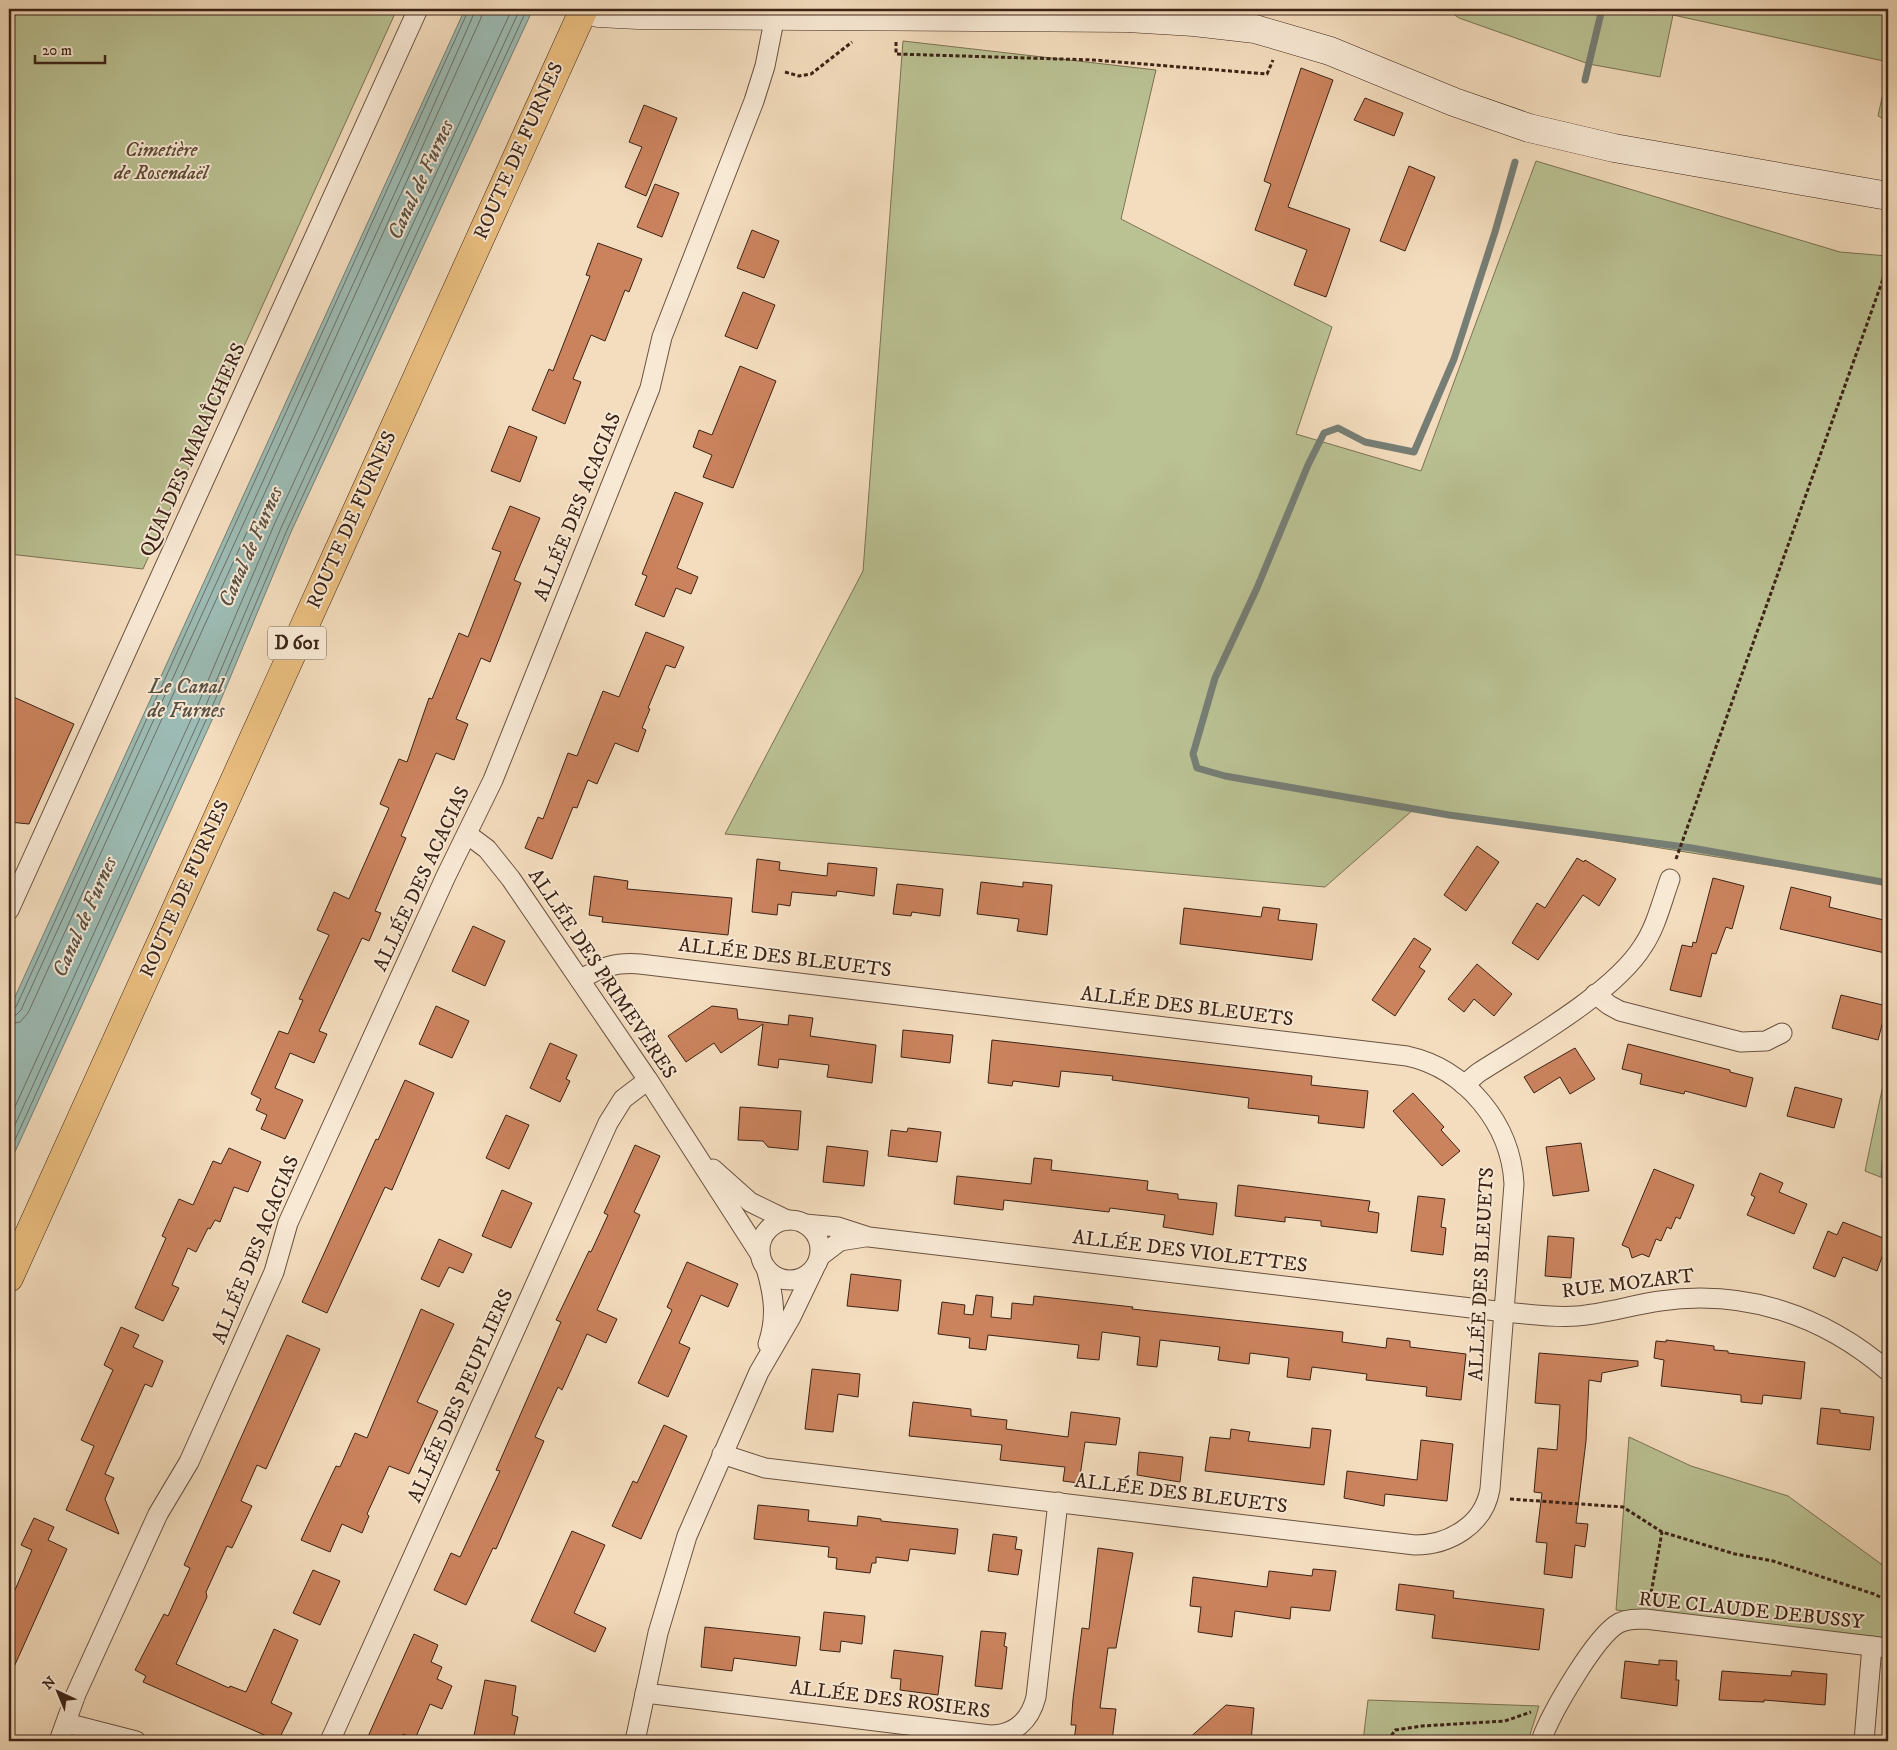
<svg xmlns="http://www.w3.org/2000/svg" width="1897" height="1750" viewBox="0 0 1897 1750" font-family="'IM FELL DW Pica',serif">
	<rect width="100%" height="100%" fill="#f4ddbe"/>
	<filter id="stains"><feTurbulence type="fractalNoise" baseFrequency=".004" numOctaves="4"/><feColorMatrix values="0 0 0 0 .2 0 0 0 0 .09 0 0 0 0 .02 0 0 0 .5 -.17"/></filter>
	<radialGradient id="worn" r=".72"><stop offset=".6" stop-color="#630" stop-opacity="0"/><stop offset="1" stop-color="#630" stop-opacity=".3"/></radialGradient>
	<g fill="#bac193" stroke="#7b7254">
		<path d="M9 9H397L143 569 9 554Z"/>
		<path d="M1446 9H1888V62L1673 15 1660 77 1589 64 1459 18Z"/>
		<path d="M903 41 1156 70 1121 219 1332 327 1296 434 1421 471 1536 161 1840 252 1888 256V884L1414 809 1325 887 725 834 863 571Z"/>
		<path d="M1888 70V121L1878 116Z"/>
		<path d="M1888 1061V1180L1865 1171Z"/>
		<path d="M1629 1437 1691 1466 1788 1496 1888 1569V1641L1616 1610Z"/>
		<path d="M1368 1700 1539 1706 1528 1741H1363Z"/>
	</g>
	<path fill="#9cbbb4" stroke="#767e75" d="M465 9H533L291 532 217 709 9 1165V1010Z"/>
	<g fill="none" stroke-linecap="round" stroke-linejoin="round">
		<g stroke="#6c6f65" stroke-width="1">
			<path d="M9 1011 16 1007 469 9"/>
			<path d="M9 1017 16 1015 21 1010 408 164 476 9"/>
			<path d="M9 1024 20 1022 28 1013 481 18 483 9"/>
			<path d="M9 1120 199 702 274 525 512 9"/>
			<path d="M9 1138 206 705 281 528 520 9"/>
			<path d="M9 1153 212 707 287 530 527 9"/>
		</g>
		<g stroke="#767e75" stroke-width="7">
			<path d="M1585 80 1602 9"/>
			<path d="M1515 162 1495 232 1454 359 1414 452 1365 442 1338 428 1324 433 1308 465 1257 588 1215 678 1193 754 1197 768 1225 776 1449 815 1692 848 1888 883"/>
			<path d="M1888 1125 1884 1175 1888 1177"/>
		</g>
	</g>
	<g fill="#cb835e" stroke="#3c2316">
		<path d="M1301 68 1333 80 1288 207 1350 229 1326 297 1294 285 1307 250 1255 230 1271 184 1264 181Z"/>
		<path d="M1365 98 1403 113 1394 136 1354 120Z"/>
		<path d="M644 105 677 118 646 196 625 187 642 147 629 142Z"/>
		<path d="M1409 166 1435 177 1405 251 1380 241Z"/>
		<path d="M655 184 679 193 662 237 637 227Z"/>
		<path d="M752 230 779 241 764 278 737 268Z"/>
		<path d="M598 243 642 259 629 292 625 290 605 341 591 335 573 379 581 382 565 424 532 410 549 369 553 371 590 276 586 275Z"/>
		<path d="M743 292 775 305 757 349 725 336Z"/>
		<path d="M740 366 776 381 733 488 703 477 712 455 693 447 699 430 712 435Z"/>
		<path d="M509 426 537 437 520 482 491 471Z"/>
		<path d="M675 492 703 503 677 568 698 577 691 594 676 588 664 617 635 605 647 576 642 574Z"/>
		<path d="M510 506 540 518 514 580 521 583 490 662 481 658 456 719 468 724 454 760 436 753 401 836 406 838 375 911 381 913 369 941 362 938 319 1031 327 1034 314 1063 290 1053 275 1088 303 1100 285 1139 261 1129 267 1115 256 1110 261 1099 251 1094 279 1031 288 1034 303 1000 299 999 329 935 317 930 334 892 349 899 389 808 380 804 399 759 407 762 429 698 432 699 459 633 468 637 501 552 492 549Z"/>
		<path d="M646 632 684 647 675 668 666 665 648 708 650 709 642 728 646 730 638 752 615 743 597 784 588 780 577 808 573 807 552 859 525 848 538 817 543 819 568 753 577 756 603 691 619 697Z"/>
		<path d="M9 695 74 724 29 824 9 822Z"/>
		<path d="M1477 846 1499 862 1466 911 1444 895Z"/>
		<path d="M1577 858 1584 862 1585 860 1616 879 1599 906 1583 895 1538 960 1512 943 1537 903 1545 908Z"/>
		<path d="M757 859 780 862 779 870 827 876 828 863 877 868 874 896 837 891 836 896 792 892 790 906 778 904 777 915 752 912Z"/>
		<path d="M594 876 628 881 627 889 732 898 728 935 602 922 603 917 589 915Z"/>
		<path d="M1713 878 1744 886 1732 929 1726 927 1716 954 1712 953 1701 997 1670 990 1682 945 1692 947 1693 942 1696 943Z"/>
		<path d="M981 882 1023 887V882L1052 885 1047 935 1017 931 1019 919 977 914Z"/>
		<path d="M897 884 943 889 940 916 912 912 911 916 893 914Z"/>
		<path d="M1791 887 1831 897 1829 907 1888 921V939L1885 953 1780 929Z"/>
		<path d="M1263 907 1280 909 1278 920 1317 924 1312 960 1180 944 1184 908 1261 917Z"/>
		<path d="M473 926 505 941 485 986 452 971Z"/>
		<path d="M1414 938 1431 949 1419 967 1425 971 1395 1016 1372 1000Z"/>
		<path d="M1477 964 1512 994 1494 1016 1474 999 1464 1012 1448 999Z"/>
		<path d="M1841 995 1887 1006 1878 1040 1832 1028Z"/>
		<path d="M436 1006 469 1021 452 1058 419 1044Z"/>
		<path d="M712 1006 737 1009 738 1019 788 1025 789 1015 813 1018 810 1036 876 1045 872 1083 827 1077 829 1065 779 1059 778 1068 758 1065 763 1024 721 1053 714 1043 686 1062 668 1036Z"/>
		<path d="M903 1030 953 1035 950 1063 901 1057Z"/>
		<path d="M992 1040 1312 1076 1311 1085 1368 1091 1364 1128 1318 1123 1319 1116 1248 1108 1249 1098 1112 1080 1113 1076 1061 1071 1059 1087 1013 1081 1012 1086 988 1083Z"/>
		<path d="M550 1043 577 1055 566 1079 570 1081 560 1102 530 1088Z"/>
		<path d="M1628 1044 1730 1070V1072L1753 1078 1746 1107 1685 1091 1684 1094 1640 1084 1642 1074 1622 1069Z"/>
		<path d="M1575 1048 1595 1079 1570 1094 1560 1077 1534 1093 1524 1077Z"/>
		<path d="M405 1080 434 1093 392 1190 385 1187 327 1313 302 1302 376 1139 378 1140Z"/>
		<path d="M1795 1087 1842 1099 1834 1128 1787 1116Z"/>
		<path d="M1413 1093 1444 1127 1441 1130 1460 1151 1442 1166 1393 1111Z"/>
		<path d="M740 1107 801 1111 798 1150 768 1147 763 1141 738 1140Z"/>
		<path d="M506 1115 529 1125 509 1169 486 1158Z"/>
		<path d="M908 1128 941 1132 937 1162 888 1156 891 1130 907 1132Z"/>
		<path d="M1581 1143 1589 1191 1553 1196 1546 1147Z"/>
		<path d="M635 1145 660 1156 634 1212 640 1215 597 1310 617 1319 606 1343 587 1334 562 1390 558 1387 535 1437 544 1441 496 1549 493 1548 466 1605 434 1590 451 1553 460 1557 500 1471 496 1470 561 1322 556 1320 589 1251 591 1252 608 1215 604 1213Z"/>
		<path d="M827 1146 868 1151 864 1186 823 1182Z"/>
		<path d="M229 1148 261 1162 248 1192 234 1187 220 1222 215 1220 210 1229 208 1228 196 1252 188 1248 172 1285 179 1288 163 1321 135 1308 166 1238 162 1236 179 1199 193 1205 213 1161 221 1164Z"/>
		<path d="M1034 1158 1052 1160 1051 1170 1148 1181 1147 1190 1178 1194V1199L1217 1203 1213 1235 1163 1227 1165 1215 1110 1208 1109 1212 1004 1200 1003 1210 954 1204 957 1176 1031 1184Z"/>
		<path d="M1654 1169 1694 1185 1680 1219 1676 1217 1671 1229 1667 1227 1661 1241 1656 1239 1649 1257 1642 1254 1632 1258 1629 1248 1622 1245Z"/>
		<path d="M1760 1173 1783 1183 1779 1192 1807 1204 1794 1234 1747 1215 1755 1197 1751 1195Z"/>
		<path d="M1238 1185 1370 1201 1368 1211 1379 1213 1377 1233 1321 1226V1221L1285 1217V1222L1235 1216Z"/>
		<path d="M502 1190 532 1203 511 1248 482 1236Z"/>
		<path d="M1418 1196 1445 1199 1441 1227 1446 1228 1443 1255 1411 1251Z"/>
		<path d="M1843 1222 1888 1240 1877 1271 1843 1257 1835 1277 1813 1268 1828 1231 1837 1235Z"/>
		<path d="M1548 1236 1574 1238 1571 1278 1545 1276Z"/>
		<path d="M439 1239 472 1254 463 1273 449 1267 439 1287 421 1279Z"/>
		<path d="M687 1262 738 1284 728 1307 701 1295 679 1343 690 1348 668 1397 638 1383 672 1310 667 1307Z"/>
		<path d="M851 1274 901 1280 898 1311 847 1306Z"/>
		<path d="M976 1295 993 1297 991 1317 1011 1319 1012 1303 1033 1305 1034 1296 1133 1307 1132 1309 1343 1332 1342 1342 1386 1348 1387 1338 1410 1341V1347L1466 1354 1461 1400 1426 1396 1427 1387 1366 1380 1367 1374 1312 1367 1310 1380 1287 1377 1289 1358 1250 1353 1249 1364 1218 1360 1220 1347 1160 1340 1157 1367 1137 1365 1140 1337 1102 1332 1099 1360 1077 1358 1079 1345 988 1335 986 1350 969 1348 970 1338 938 1334 942 1302 965 1305 964 1314 973 1315Z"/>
		<path d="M421 1309 454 1324 417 1402 438 1411 409 1474 389 1466 367 1514 369 1516 362 1533 342 1524 330 1552 301 1540 336 1466 340 1467 355 1433 367 1438Z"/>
		<path d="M121 1327 139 1335 133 1347 163 1361 152 1387 145 1384 105 1474 114 1478 105 1499 119 1534 66 1510 94 1446 81 1440 113 1370 104 1365Z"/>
		<path d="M287 1335 320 1349 266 1469 257 1465 241 1501 252 1506 232 1548 227 1546 206 1592 207 1597 176 1664 229 1688 230 1686 246 1692 274 1629 298 1640 271 1703 292 1713 278 1741 143 1682 146 1676 135 1670 164 1614 168 1616 190 1568 184 1565Z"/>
		<path d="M1666 1340 1714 1346V1350L1728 1351V1353L1805 1362 1801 1399 1763 1395 1762 1404 1741 1402V1395L1661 1386 1664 1360 1654 1358 1656 1341 1666 1342Z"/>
		<path d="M1539 1353 1638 1361V1366L1602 1373 1601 1382 1589 1380 1586 1441 1576 1523 1588 1524 1585 1547 1575 1545 1572 1578 1544 1574 1547 1543 1536 1542 1542 1493 1534 1492 1538 1448 1557 1450 1560 1405 1535 1403Z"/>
		<path d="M812 1369 860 1374 858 1397 838 1394 833 1432 805 1429Z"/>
		<path d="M913 1402 971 1409V1416L1007 1420 1006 1429 1068 1437 1071 1412 1120 1418 1116 1445 1085 1442 1079 1483 1063 1481 1065 1467 1000 1460 1002 1445 909 1436Z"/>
		<path d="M1821 1408 1840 1410V1413L1874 1417 1870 1450 1817 1444Z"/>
		<path d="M664 1425 687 1436 641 1539 612 1526 633 1481 637 1483Z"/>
		<path d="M1312 1428 1331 1430 1324 1485 1205 1471 1210 1437 1230 1439 1231 1429 1250 1432 1248 1441 1310 1448Z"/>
		<path d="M1421 1440 1453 1444 1447 1501 1385 1494 1384 1506 1344 1498 1347 1471 1417 1480Z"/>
		<path d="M1139 1452 1183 1457 1180 1482 1137 1475Z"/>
		<path d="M758 1505 809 1510 808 1521 857 1526 858 1516 881 1519V1521L958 1529 955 1554 910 1549 908 1561 876 1557V1563H872L870 1573 836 1569 837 1558 828 1557 829 1547 754 1539Z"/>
		<path d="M34 1518 54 1527 48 1540 67 1549 9 1678V1588L15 1590 32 1550 21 1545Z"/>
		<path d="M572 1531 605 1545 574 1613 606 1628 595 1652 531 1621Z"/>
		<path d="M993 1534 1017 1537 1015 1549 1022 1550 1018 1575 988 1571Z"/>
		<path d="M1098 1548 1133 1553 1116 1648H1108L1100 1708 1116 1709 1112 1741H1074L1076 1725H1071L1073 1699 1082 1628 1089 1629Z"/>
		<path d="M1313 1569 1336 1571 1330 1611 1291 1607 1290 1619 1235 1611 1232 1637 1198 1632 1201 1607 1190 1606 1193 1577 1267 1587 1269 1571 1312 1576Z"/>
		<path d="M313 1570 340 1581 320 1625 293 1613Z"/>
		<path d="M1399 1584 1454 1591 1453 1598 1544 1609 1539 1650 1432 1638 1435 1615 1396 1610Z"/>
		<path d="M824 1612 865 1616 862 1644 841 1641 840 1652 820 1650Z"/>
		<path d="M705 1627 800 1637 796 1666 734 1658 732 1671 701 1667Z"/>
		<path d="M981 1631 1006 1633 1004 1646 1007 1647 1002 1689 975 1686Z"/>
		<path d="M414 1634 438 1645 431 1662 442 1667 437 1679 452 1686 442 1709 430 1704 415 1739 403 1734 400 1741H366Z"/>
		<path d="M894 1650 943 1656 938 1695 900 1690 901 1679 891 1678Z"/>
		<path d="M1659 1660 1677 1661 1676 1680H1679L1677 1706 1621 1698 1625 1661 1659 1665Z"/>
		<path d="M1722 1671 1791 1676 1792 1671 1827 1674 1825 1705 1764 1700V1702L1719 1700Z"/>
		<path d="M485 1680 516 1686 512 1715 518 1717 513 1741H473Z"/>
		<path d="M1226 1705 1254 1708 1251 1741H1186Z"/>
	</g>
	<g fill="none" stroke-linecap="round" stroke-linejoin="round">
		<g stroke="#6a5240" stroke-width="21">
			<g id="minor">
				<path d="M467 834 487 849 511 879 648 1080 760 1254"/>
				<path d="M9 910 418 9"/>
				<path d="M580 980C600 967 616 962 640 964L1407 1056C1466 1069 1511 1124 1514 1184L1490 1489C1484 1525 1449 1545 1415 1545L765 1468 722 1454"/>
				<path d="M1595 994 1609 1005 1620 1011 1741 1042 1766 1041 1782 1033"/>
				<path d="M1464 1085 1478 1073C1525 1043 1614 993 1643 946 1656 927 1662 901 1670 879"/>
				<path d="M713 1169 750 1202 787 1220"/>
				<circle cx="790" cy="1250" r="30"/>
				<path d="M805 1224 838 1227 869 1237 1505 1312C1529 1314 1554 1318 1577 1316 1605 1314 1632 1305 1660 1301 1745 1289 1823 1315 1888 1371"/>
				<path d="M819 1257 840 1241 865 1237"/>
				<path d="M766 1268C774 1296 777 1317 768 1344"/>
				<path d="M645 1693 990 1735C1014 1735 1030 1721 1036 1697L1058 1502"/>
				<path d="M66 1723 136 1741"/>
				<path d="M59 1741 76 1694 158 1514 189 1462 274 1272 288 1223 446 876 493 780 650 388 662 337 754 101 765 66 775 16"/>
				<path d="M330 1741 608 1123 623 1099 648 1080"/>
				<path d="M635 1741 658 1633 687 1536 759 1372 791 1317 814 1269"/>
				<path d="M1541 1741C1550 1715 1595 1636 1619 1623 1627 1619 1636 1619 1645 1619L1888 1648"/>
				<path d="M1864 1741 1872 1646"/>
			</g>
		</g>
		<g stroke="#3c2316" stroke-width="29">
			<path id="secondary" d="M586 9 598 13 638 15 1127 18 1194 22 1255 29 1330 51 1454 102 1529 128 1614 148 1888 196"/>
		</g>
		<g stroke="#3c2316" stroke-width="29">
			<path id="primary" d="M9 1278 584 9"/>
		</g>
		<g stroke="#3c2316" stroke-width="3" stroke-dasharray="4 2.5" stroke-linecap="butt">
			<path d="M896 42V54L1094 60 1267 74 1273 60"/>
			<path d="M785 72 799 76 811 74 852 42"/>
			<path d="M1888 250 1883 279 1888 280"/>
			<path d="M1676 859 1883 279"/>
			<path d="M1510 1499 1623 1507 1662 1532 1735 1554 1773 1561 1874 1594 1888 1601"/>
			<path d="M1650 1599 1662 1532"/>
			<path d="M1388 1741 1395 1730 1422 1726 1505 1721 1531 1712"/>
		</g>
		<use href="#minor" stroke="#f8e9d5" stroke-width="19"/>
		<use href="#secondary" stroke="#f8e9d5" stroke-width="28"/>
		<use href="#primary" stroke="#eabe7f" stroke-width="28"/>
	</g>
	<g text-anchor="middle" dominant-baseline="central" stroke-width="4" stroke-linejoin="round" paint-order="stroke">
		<rect fill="#f8e9d5" stroke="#745e4f" stroke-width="1" x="268" y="626.5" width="58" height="33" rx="4"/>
		<g font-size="19" font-weight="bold" fill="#3c2316">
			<text x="297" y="643">D 601</text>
		</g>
		<g font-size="20" font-style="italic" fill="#5c4a35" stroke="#f8e9d5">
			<text x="161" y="150">Cimetière<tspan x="161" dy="23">de Rosendaël</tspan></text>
		</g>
		<g font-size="20" fill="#3c2316" stroke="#f8e9d5">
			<text transform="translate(519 151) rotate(-66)">ROUTE DE FURNES</text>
			<text transform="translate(193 450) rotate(-66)">QUAI DES MARAÎCHERS</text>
			<text transform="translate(578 507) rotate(-68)">ALLÉE DES ACACIAS</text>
			<text transform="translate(352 520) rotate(-66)">ROUTE DE FURNES</text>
			<text transform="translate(422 879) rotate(-65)">ALLÉE DES ACACIAS</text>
			<text transform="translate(185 889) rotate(-66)">ROUTE DE FURNES</text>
			<text transform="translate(785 958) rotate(7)">ALLÉE DES BLEUETS</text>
			<text transform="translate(602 974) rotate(56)">ALLÉE DES PRIMEVÈRES</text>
			<text transform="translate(1187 1007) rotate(7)">ALLÉE DES BLEUETS</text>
			<text transform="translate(256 1250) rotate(-68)">ALLÉE DES ACACIAS</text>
			<text transform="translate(1190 1252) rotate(7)">ALLÉE DES VIOLETTES</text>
			<text transform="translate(1482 1274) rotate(-87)">ALLÉE DES BLEUETS</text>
			<text transform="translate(1628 1284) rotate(-7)">RUE MOZART</text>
			<text transform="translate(461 1396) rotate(-66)">ALLÉE DES PEUPLIERS</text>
			<text transform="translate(1181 1494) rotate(7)">ALLÉE DES BLEUETS</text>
			<text transform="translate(1751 1611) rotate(6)">RUE CLAUDE DEBUSSY</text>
			<text transform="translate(890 1700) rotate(7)">ALLÉE DES ROSIERS</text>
		</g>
		<g font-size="21" font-style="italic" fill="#595145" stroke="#f8e9d5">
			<text transform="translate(421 180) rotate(-65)">Canal de Furnes</text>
			<text transform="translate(251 547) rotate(-66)">Canal de Furnes</text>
			<text x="186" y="687">Le Canal<tspan x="186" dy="24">de Furnes</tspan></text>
			<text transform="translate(85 917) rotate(-66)">Canal de Furnes</text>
		</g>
	</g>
	<rect width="1897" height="1750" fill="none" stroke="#f4ddbe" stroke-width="30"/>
	<rect x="10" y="10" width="1877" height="1730" fill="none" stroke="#3c2316" stroke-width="2.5"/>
	<rect x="15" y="15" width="1867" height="1720" fill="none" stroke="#3c2316"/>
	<g transform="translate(58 1692) rotate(316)" stroke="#f8e9d5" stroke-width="4" paint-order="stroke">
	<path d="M0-4L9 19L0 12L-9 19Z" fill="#3c2316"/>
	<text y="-8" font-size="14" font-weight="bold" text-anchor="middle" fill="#3c2316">N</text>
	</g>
	<path d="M35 55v8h70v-8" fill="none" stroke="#3c2316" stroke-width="2.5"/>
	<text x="42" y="55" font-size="15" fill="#3c2316" stroke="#f8e9d5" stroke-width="4" paint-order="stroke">20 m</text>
	<rect width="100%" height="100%" filter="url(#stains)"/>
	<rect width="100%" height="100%" fill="url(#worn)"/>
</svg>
